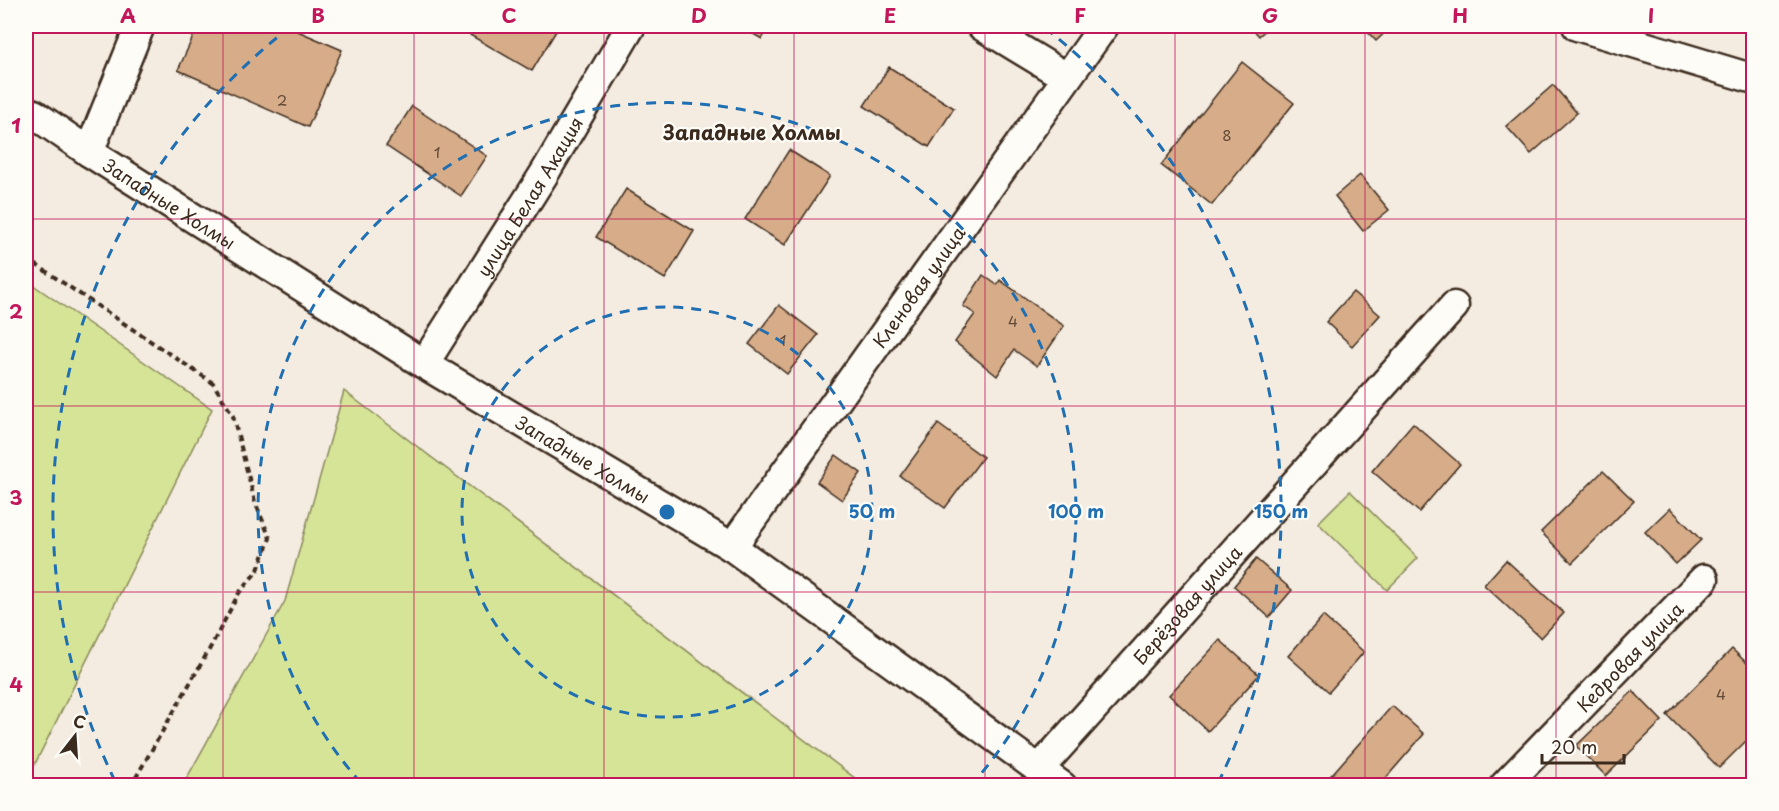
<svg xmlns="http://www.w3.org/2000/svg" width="1779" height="811" viewBox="0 0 1779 811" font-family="'Playpen Sans',sans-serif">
	<rect width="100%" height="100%" fill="#f5ece1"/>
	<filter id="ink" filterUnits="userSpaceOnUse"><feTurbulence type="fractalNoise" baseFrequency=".0167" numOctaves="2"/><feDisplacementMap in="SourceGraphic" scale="12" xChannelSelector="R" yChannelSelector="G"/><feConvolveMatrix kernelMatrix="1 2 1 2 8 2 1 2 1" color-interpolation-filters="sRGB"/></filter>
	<g filter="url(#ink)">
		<g fill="#d6e497" stroke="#88875a" stroke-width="1.5">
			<path d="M26 280 212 409 26 782Z"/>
			<path d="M344 391 864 785H183L285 601Z"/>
			<path d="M1350 491 1418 558 1387 590 1318 523Z"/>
		</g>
		<g fill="#d7ac88" stroke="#3b2a1e" stroke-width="1.5">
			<path d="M198 26H286L342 50 308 127 178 70Z"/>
			<path d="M475 26H559L532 71 470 35Z"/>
			<path d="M739 26H770L762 39Z"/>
			<path d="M1250 26H1270L1259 36Z"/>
			<path d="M1362 26H1392L1376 41Z"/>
			<path d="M1242 62 1294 103 1212 205 1161 165Z"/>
			<path d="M889 67 954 108 929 147 864 106Z"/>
			<path d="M1553 85 1577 113 1531 154 1506 126Z"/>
			<path d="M412 106 487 156 461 196 386 146Z"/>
			<path d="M789 150 830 176 785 245 745 219Z"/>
			<path d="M1360 175 1389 210 1363 231 1335 196Z"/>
			<path d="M626 189 694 231 665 279 596 237Z"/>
			<path d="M983 275 997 285 1000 280 1064 326 1037 366 1014 350 997 376 955 342 975 314 963 306Z"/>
			<path d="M1353 292 1380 315 1352 346 1326 322Z"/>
			<path d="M779 305 818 335 787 374 749 344Z"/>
			<path d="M1413 423 1460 464 1419 512 1372 471Z"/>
			<path d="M938 424 983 457 945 508 900 476Z"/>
			<path d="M836 455 861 473 842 500 817 482Z"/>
			<path d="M1603 471 1634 501 1572 563 1541 532Z"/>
			<path d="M1670 508 1701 540 1676 564 1645 532Z"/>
			<path d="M1256 559 1292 590 1269 617 1234 586Z"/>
			<path d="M1506 560 1564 613 1541 638 1484 585Z"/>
			<path d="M1323 616 1364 652 1329 692 1288 656Z"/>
			<path d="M1220 640 1259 675 1208 731 1169 695Z"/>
			<path d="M1732 649 1754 670V733L1719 768 1667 715Z"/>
			<path d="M1633 691 1662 721 1606 776 1576 746Z"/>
			<path d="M1392 706 1424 734 1379 786H1331L1326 781Z"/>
		</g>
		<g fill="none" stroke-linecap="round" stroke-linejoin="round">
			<g stroke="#3b2a1e" stroke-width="33">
				<g id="street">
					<path d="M982 26 1066 77"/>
					<path d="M1577 26 1754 79"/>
					<path id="s1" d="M26 111 34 114 89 152 424 364 732 547 1062 786"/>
					<path d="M89 152 140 26"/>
					<path id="s2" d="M424 364 544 174 631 26"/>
					<path id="s3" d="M732 547 1104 26"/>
					<path id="s4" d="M1040 768 1454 306"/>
					<path id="s5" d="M1504 786 1704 579"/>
				</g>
			</g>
			<path stroke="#3b2a1e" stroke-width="4" stroke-dasharray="6 4.5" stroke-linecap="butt" d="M26 258 213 383 233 416 255 502 270 538 258 570 239 593 209 650 131 786"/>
			<use href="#street" stroke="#fdfcf7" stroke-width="28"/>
		</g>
	</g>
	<path fill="none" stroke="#c2185b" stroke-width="1.5" stroke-opacity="0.55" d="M223 26V786M414 26V786M604 26V786M794 26V786M985 26V786M1175 26V786M1365 26V786M1556 26V786M26 219H1754M26 406H1754M26 592H1754"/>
	<g fill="none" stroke="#1f6fb2" stroke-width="3" stroke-dasharray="10 8">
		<circle cx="667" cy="512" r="205"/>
		<path d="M361 783A409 409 0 1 1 973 783"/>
		<path d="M115 781A614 614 0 0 1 289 28M1045 28A614 614 0 0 1 1219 781"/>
	</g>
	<g text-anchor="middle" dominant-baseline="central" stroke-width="4.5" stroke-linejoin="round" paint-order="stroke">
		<g font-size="15" fill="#624a38">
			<text x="282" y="99">2</text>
			<text x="1227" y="134">8</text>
			<text x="437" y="151">1</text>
			<text x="1013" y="320">4</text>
			<text x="783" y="339">1</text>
			<text x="1721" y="693">4</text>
		</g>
		<g font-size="18" fill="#3b2a1e" stroke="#fdfcf7">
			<text stroke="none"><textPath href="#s2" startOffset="198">улица Белая Акация</textPath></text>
			<text stroke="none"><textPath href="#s1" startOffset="171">Западные Холмы</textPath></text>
			<text stroke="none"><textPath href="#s3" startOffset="320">Кленовая улица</textPath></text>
			<text stroke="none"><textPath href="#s1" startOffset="657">Западные Холмы</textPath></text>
			<text stroke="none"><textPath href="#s4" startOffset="220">Берёзовая улица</textPath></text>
			<text stroke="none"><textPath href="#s5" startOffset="180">Кедровая улица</textPath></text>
		</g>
		<g font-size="20" font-weight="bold" fill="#3b2a1e" stroke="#fdfcf7">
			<text x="752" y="132">Западные Холмы</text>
		</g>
	</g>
	<circle cx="667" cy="512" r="9" fill="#1f6fb2" stroke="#fdfcf7" stroke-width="3"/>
	<g font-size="18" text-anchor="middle" font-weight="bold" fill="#1f6fb2" stroke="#fdfcf7" stroke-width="4.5" stroke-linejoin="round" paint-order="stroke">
		<text x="872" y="518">50 m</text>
		<text x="1076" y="518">100 m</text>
		<text x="1281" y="518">150 m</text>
	</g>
	<rect width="1779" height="811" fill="none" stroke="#fdfcf7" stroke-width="66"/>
	<g transform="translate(75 736) rotate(17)" stroke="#fdfcf7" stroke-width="4.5" paint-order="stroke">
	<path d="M0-4.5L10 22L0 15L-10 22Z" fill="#3b2a1e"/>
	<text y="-9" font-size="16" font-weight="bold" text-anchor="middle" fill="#3b2a1e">С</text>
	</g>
	<path d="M1542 754v9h82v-9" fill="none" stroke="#3b2a1e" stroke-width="3"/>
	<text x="1551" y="754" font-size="18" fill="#3b2a1e" stroke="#fdfcf7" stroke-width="4.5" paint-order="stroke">20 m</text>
	<rect x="33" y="33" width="1713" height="745" fill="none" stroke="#c2185b" stroke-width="2"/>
	<g font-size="20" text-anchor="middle" font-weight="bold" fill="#c2185b">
		<text x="128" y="23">A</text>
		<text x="318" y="23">B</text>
		<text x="509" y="23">C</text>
		<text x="699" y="23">D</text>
		<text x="890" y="23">E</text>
		<text x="1080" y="23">F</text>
		<text x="1270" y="23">G</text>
		<text x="1460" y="23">H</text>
		<text x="1651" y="23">I</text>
		<text x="16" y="133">1</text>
		<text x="16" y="319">2</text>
		<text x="16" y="505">3</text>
		<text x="16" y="692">4</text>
	</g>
</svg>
